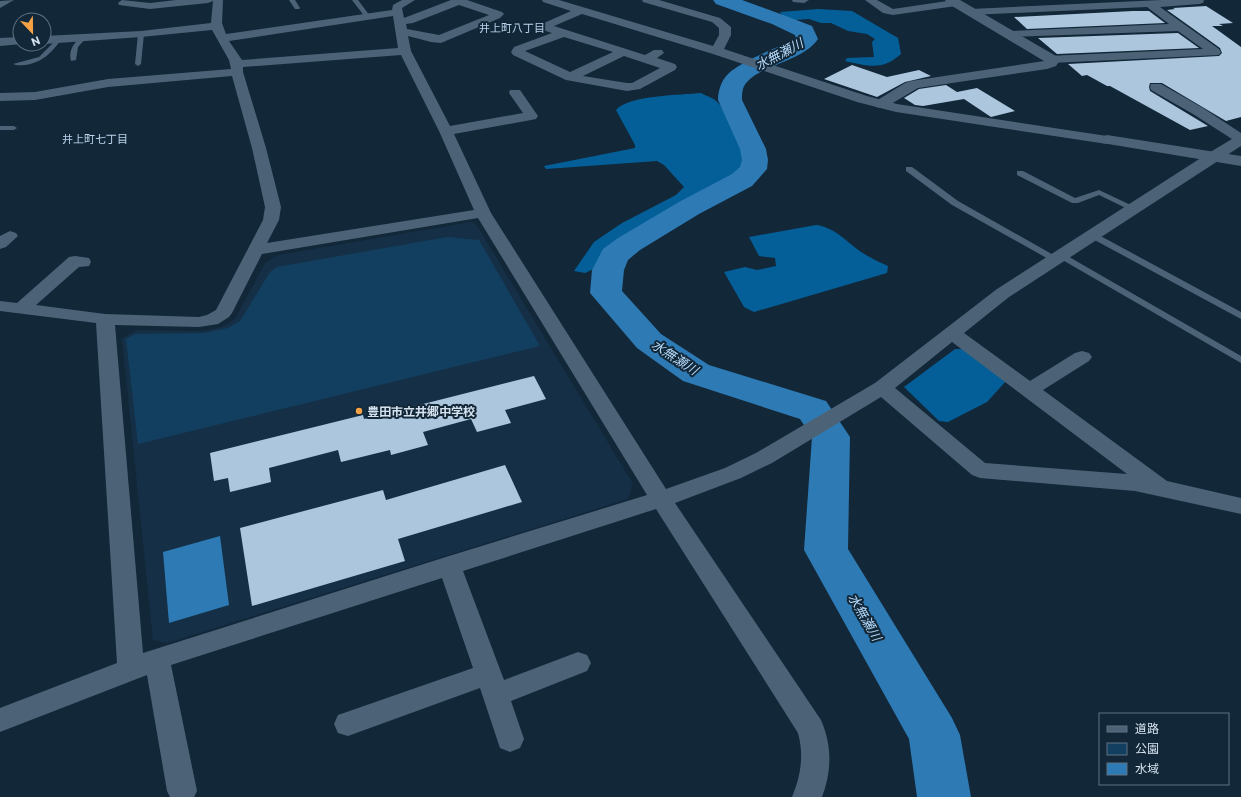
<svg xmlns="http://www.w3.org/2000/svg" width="1241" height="797" viewBox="0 0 1241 797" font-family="Commissioner,'Noto Sans JP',sans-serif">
	<rect width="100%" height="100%" fill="#122738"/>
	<path fill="#153046" d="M471 222 476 224 633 484 628 499 167 643 153 640 122 338 136 330 199 331 215 329 226 325 235 319 265 263 278 255Z"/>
	<path fill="#123f60" d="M447 237 479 240 540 346 138 444 126 339 135 334 204 333 228 328 240 321 270 272 277 267Z"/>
	<g fill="#045f98">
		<path d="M818 9 852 11 898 38 901 54C882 71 868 66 845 61L847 58 874 57 872 42 875 39 867 34 848 31 831 23H821L809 19 795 20 783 17 780 12Z"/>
		<path d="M701 93C706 96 711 97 715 100 729 111 743 147 749 164L737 177 647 228 624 243 600 266 585 273 574 271 594 242 622 223 676 195 684 187 664 165 657 161 546 169 544 166 635 148V145L616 110C629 95 681 95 701 93Z"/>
		<path d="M816 225C836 227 849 245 866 255 873 259 881 263 888 266L887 273 754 312 744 307 724 272 745 267 757 270 776 266 775 258 759 256 749 237Z"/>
		<path d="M955 349H967L1007 380 987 402 948 422 939 421 904 387Z"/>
	</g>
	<path fill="#2d7ab4" d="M220 536 229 605 169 623 163 552Z"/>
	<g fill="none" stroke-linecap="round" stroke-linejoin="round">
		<path fill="#2d7ab4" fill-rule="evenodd" d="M713 0H742L786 16 812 26 818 39C802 62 763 64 747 82 742 87 742 94 742 100L766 149 768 160 767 169 752 186 699 214 640 250 628 260 624 270 622 291 661 334 709 365 826 401 850 437 848 549 952 718 960 735 971 797H917L909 739 804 550 812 437 800 419 683 381 637 348 590 293 592 270 603 249 618 238 679 202 732 174 740 167 742 160 740 149 718 100C718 91 721 81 728 74 740 62 774 49 791 41L796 38 795 35 772 24 716 4Z"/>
	</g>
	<g fill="#acc6dd">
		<path d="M1206 6 1233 23 1219 24 1223 26H1212L1241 47V117L1226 121 1162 83H1150L1149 87 1150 91 1208 126 1190 130 1110 86H1107L1087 75 1082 76 1068 64 1219 56 1222 53 1220 48 1167 10 1175 9 1173 8Z"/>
		<path d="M1133 11H1149L1165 23 1027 29 1014 17Z"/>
		<path d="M1178 33 1199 48 1057 54 1038 38Z"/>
		<path d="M852 65 887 77 919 70 931 76 905 82 877 97 824 79Z"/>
		<path d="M946 85 957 92 977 88 1015 111 991 117 964 99 923 106 915 105 904 98 919 89Z"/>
		<path d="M534 376 546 399 505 410 511 423 477 432 471 419 423 432 428 445 391 455 390 450 341 462 338 450 269 468 271 482 230 492 228 478 214 481 210 453 363 415 364 419Z"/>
		<path d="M505 465 522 502 398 539 405 561 252 606 240 528 383 490 386 500Z"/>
	</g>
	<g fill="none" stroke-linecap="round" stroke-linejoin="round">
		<g fill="#4c6377" fill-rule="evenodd">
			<path d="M289 0H295L300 8 299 9H295Z"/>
			<path d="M352 0H358L370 16 369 17H365Z"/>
			<path d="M141 32 144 34 141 64 138 66 135 64 138 34Z"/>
			<path d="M82 36 87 37 78 47 76 60 71 61C68 51 74 42 82 36Z"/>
			<path d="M59 37 62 39 61 40C50 54 43 62 25 65 20 65 17 66 13 64L39 57Z"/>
			<path d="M0 126H14L17 128 14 130H0Z"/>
			<path d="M906 167H912L958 201 1057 257 1058 254H1064L1241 356V363L1059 258 1058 261H1052L952 205 906 171Z"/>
			<path d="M1017 171H1023L1075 198 1099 190 1137 208 1133 210H1130L1099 195 1078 203H1072L1017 175Z"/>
			<path d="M1089 233H1095L1241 312V319L1089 237Z"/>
		</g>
		<g fill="#4c6377" fill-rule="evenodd">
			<path d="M14 0 0 8V1Z"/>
			<path d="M122 0 150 3 176 0H223L222 23 226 34 392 10 393 5 402 0H415L402 8 404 18 451 0H467L502 12 504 14 500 18 441 43 431 42 408 36 411 51 450 126 523 113 509 93 510 90H520L538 116 536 119 531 120 454 134 491 213 666 489 725 468 756 453 875 383 997 289 1207 154 1232 139 1193 114 1151 90 1150 87 1151 84H1161L1203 108 1241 133V146L1009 297 964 333 1030 381 1075 353 1082 351 1089 353 1092 357 1089 361 1043 390 1167 481 1241 498V514L1135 491 980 478 972 475 881 397 772 463 741 478 675 503 821 720C832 745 832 771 822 797H792C801 776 804 755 798 733L656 509 463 571 504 680 578 652 587 655 591 663 587 671 511 701 524 739 520 748 510 752 500 748 480 688 348 736 338 733 334 724 338 715 473 668 442 578 171 665 197 791 194 797H170L167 791 147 675 0 732V708L117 663 96 323 0 311V301L17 303 69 257 75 256 89 258 91 262 89 266 79 267 36 305 105 314 199 317 207 315 216 310 263 220 265 207 252 148 232 76 108 87 35 100 0 101V93L35 92 108 79 231 69 229 60 212 30 141 37 44 44V36L141 31 211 23 213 1 208 3 150 9 119 5 118 3ZM459 5 489 15 439 35 407 29 406 24 413 23ZM393 16 398 48 242 60 229 41ZM401 55 439 131 474 210 267 243 279 220 281 207 266 148 243 72V67ZM478 218 647 495 449 556 143 653 115 325 199 327 218 324 229 317 232 313 262 254ZM952 342 1127 474 985 463 895 388Z"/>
			<path d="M542 0H559L713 46 719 35V28L712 22 643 2 642 0H659L720 18 731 27V35L724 49 867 96 897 104 1107 136 1112 137 1114 140 1112 143 1107 144 896 112 857 102 713 54 582 14 554 26 645 55 654 50H662L664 53 657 58 675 64 677 67 675 70 640 89 627 91 566 80 513 55 511 52 514 47 552 33 543 30 541 28 544 23 571 11 543 2ZM564 37 613 52 570 72 525 51ZM624 56 660 68 632 83H627L583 76Z"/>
			<path d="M792 0H809L804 3 793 2Z"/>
			<path d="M865 0H877L893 9 954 0 960 1 961 3 956 6 893 15 883 13Z"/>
			<path d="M1161 0H1204L1203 3 1199 4 1160 7 1219 49 1221 52 1219 55 1051 63 1047 62 1045 59 1047 56 1203 49 1178 31 1010 37 1006 36 1004 34 1006 32 1010 31 1169 24 1147 7 971 15 965 12 971 9Z"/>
			<path d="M20 37V44H22L0 46V38Z"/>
			<path d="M10 231 16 233 18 236 6 247 0 249V236Z"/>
		</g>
		<g fill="#4c6377" fill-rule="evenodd">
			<path d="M945 0H960L1056 56 1058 63 1056 66 1047 69 918 88 886 107 881 108 876 107 874 104 876 101 905 83 911 81 1044 61 947 3Z"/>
			<path d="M1107 135 1241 156V166L1102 143 1099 140 1102 137Z"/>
		</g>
	</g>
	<circle fill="#f5a246" stroke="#122738" stroke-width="1.5" cx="359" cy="411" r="4"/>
	<g text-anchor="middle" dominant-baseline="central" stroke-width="4" stroke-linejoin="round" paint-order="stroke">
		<g font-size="11" fill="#bad4eb" stroke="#122738">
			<text x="512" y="27">井上町八丁目</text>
			<text x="95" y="138">井上町七丁目</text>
		</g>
		<g font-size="12" font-weight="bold" fill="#d6e3ef" stroke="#122738" text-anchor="start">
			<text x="367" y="411">豊田市立井郷中学校</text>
		</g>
		<g font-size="13" font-style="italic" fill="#b7dbfb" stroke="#122738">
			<text transform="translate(779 54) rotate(-28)">水無瀬川</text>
			<text transform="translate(675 357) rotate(33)">水無瀬川</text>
			<text transform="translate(865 617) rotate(60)">水無瀬川</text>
		</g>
	</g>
	<rect x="1099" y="713" width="130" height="72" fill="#122738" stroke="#607281"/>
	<rect x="1107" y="726" width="20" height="6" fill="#4c6377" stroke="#607281"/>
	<text x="1135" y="733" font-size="12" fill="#d6e3ef">道路</text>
	<rect x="1107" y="743" width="20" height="12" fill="#123f60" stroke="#607281"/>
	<text x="1135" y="753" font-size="12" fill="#d6e3ef">公園</text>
	<rect x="1107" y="763" width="20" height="12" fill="#2d7ab4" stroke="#607281"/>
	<text x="1135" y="773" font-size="12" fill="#d6e3ef">水域</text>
	<g transform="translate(32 32) rotate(158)"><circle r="19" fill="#122738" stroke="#607281"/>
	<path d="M0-3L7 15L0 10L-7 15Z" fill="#f5a246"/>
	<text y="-6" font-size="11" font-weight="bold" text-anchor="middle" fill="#d6e3ef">N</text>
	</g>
</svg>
